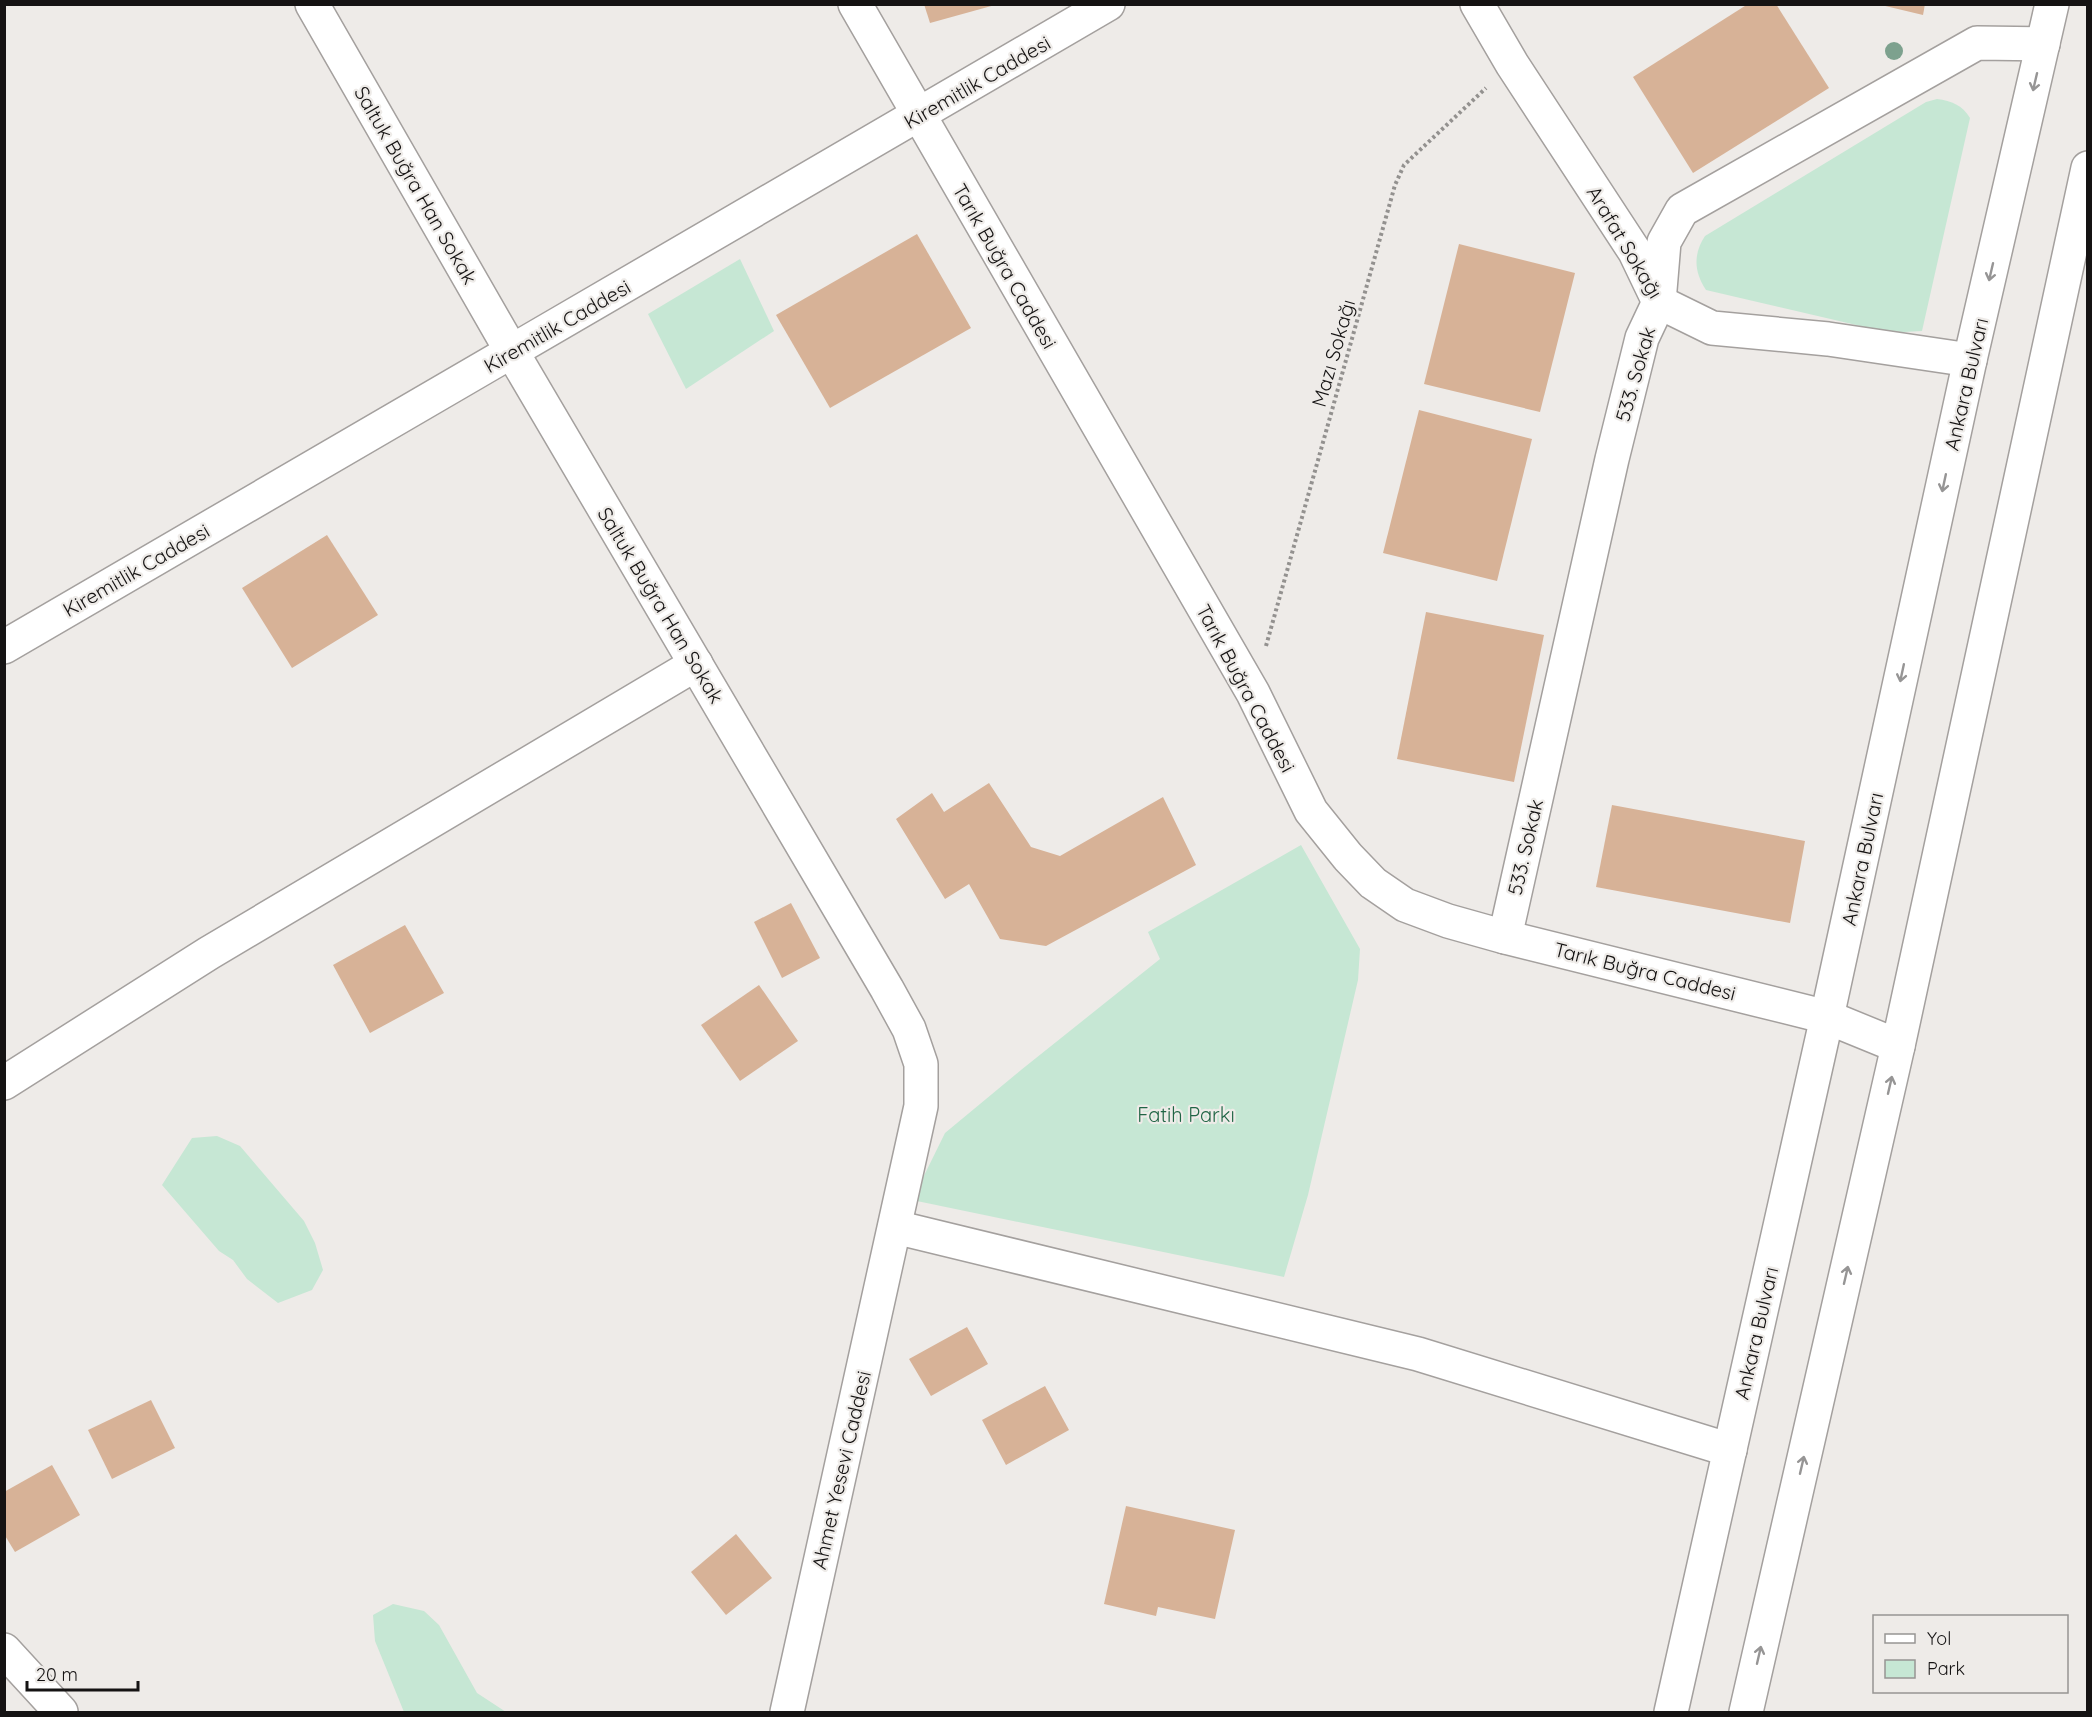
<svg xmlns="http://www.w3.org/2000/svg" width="2092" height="1717" viewBox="0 0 2092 1717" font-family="Quicksand,sans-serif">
	<rect width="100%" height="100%" fill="#eeebe8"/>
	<g fill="#c6e7d4">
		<path d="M1937 99C1952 101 1962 105 1970 118L1922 331 1904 332 1882 331 1706 290C1694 272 1693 254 1705 236L1926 102Z"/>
		<path d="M740 259 774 331 686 389 648 314Z"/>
		<path d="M1301 845 1360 949 1358 980 1308 1195 1284 1277 912 1200 945 1133 1021 1070 1160 959 1148 932Z"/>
		<path d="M217 1136 240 1146 304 1221 315 1243 323 1270 312 1290 278 1303 247 1279 233 1260 219 1251 162 1185 192 1138Z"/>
		<path d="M393 1604 424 1611 439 1625 477 1693 506 1712H404L375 1641 373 1615Z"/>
	</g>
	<g fill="#d7b297">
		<path d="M924 4H995V5L930 23Z"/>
		<path d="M1748 4H1776L1829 88 1693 173 1633 77Z"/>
		<path d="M1877 4H1925L1923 15Z"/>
		<path d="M917 234 971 328 830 408 776 315Z"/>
		<path d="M1459 244 1575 273 1540 412 1424 384Z"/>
		<path d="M1419 410 1532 439 1497 581 1383 553Z"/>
		<path d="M327 535 378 615 292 668 242 588Z"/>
		<path d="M1426 612 1544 635 1514 782 1397 759Z"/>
		<path d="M989 783 1031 847 1060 856 1163 797 1196 865 1046 946 1000 939 969 884 945 899 896 819 932 793 944 812Z"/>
		<path d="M1612 805 1805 841 1790 923 1596 887Z"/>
		<path d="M791 903 820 958 782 978 754 922Z"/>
		<path d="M405 925 444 993 370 1033 333 965Z"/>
		<path d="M759 985 798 1041 740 1081 701 1025Z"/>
		<path d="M967 1327 988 1364 931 1396 909 1359Z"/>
		<path d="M1045 1386 1069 1430 1006 1465 982 1420Z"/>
		<path d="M151 1400 175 1448 112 1479 88 1430Z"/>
		<path d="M52 1465 80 1515 15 1552 4 1534V1492Z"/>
		<path d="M1126 1506 1235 1530 1215 1619 1158 1607 1156 1616 1104 1604Z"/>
		<path d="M736 1534 772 1578 726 1615 691 1572Z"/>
	</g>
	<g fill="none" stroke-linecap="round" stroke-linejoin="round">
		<g stroke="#a4a09e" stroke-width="36">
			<g id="minor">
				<path d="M312 4 512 352 887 989 909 1029 921 1064V1106L787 1712"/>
				<path d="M855 4 1253 693 1311 811 1348 857 1373 883 1405 905 1448 921 1505 937 1827 1017 1898 1046"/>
				<path d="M1477 4 1512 64 1635 252 1659 302 1712 328 1828 339 1970 360"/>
				<path d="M4 647 1108 4"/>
				<path d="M1505 937 1612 459 1642 338 1659 302 1664 242 1682 210 1977 43 2043 44"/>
				<path d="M4 1083 209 953 696 664"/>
				<path d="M895 1227 1418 1354 1730 1450"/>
			</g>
		</g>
		<g stroke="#a4a09e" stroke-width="36">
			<path id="tertiary" d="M4 1650 61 1712"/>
		</g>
		<g stroke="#a4a09e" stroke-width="36">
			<g id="secondary">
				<path d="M1671 1712 1827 1017 1970 360 2052 4"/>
				<path d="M1746 1712 1898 1046 2088 168"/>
			</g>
		</g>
		<path stroke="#93918f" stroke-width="4" stroke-dasharray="3 3" stroke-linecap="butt" d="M1266 646 1395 185 1404 165 1486 88"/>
		<use href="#minor" stroke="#fff" stroke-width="33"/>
		<use href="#tertiary" stroke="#fff" stroke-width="33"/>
		<use href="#secondary" stroke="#fff" stroke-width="33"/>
	</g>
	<circle fill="#7da18e" cx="1894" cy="51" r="9"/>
	<defs><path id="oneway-shaft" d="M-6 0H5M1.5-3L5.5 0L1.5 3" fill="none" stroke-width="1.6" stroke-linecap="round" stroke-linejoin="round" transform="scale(1.5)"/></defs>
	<g stroke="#969595">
		<use href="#oneway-shaft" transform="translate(2035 82) rotate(103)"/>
		<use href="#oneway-shaft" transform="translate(1991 272) rotate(103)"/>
		<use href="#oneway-shaft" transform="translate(1944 483) rotate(102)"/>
		<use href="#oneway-shaft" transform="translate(1902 673) rotate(102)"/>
		<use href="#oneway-shaft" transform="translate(1890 1085) rotate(-77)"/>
		<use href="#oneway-shaft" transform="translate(1846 1275) rotate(-77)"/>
		<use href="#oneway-shaft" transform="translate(1802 1465) rotate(-77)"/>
		<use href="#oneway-shaft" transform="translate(1759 1655) rotate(-77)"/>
	</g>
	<g text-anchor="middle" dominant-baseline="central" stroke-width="4.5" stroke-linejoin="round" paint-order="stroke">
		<g font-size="20" fill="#151313" stroke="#eeebe8">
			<text transform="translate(977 82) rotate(-30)">Kiremitlik Caddesi</text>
			<text transform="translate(416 185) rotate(60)">Saltuk Buğra Han Sokak</text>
			<text transform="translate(1625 242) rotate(59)">Arafat Sokağı</text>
			<text transform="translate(1005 266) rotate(60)">Tarık Buğra Caddesi</text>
			<text transform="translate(557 326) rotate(-30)">Kiremitlik Caddesi</text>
			<text transform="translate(1333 353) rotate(-74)">Mazı Sokağı</text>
			<text transform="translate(1635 374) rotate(-74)">533. Sokak</text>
			<text transform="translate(1966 384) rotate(-77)">Ankara Bulvarı</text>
			<text transform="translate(136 570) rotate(-30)">Kiremitlik Caddesi</text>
			<text transform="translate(661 605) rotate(59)">Saltuk Buğra Han Sokak</text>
			<text transform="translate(1246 688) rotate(62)">Tarık Buğra Caddesi</text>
			<text transform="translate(1525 847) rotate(-77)">533. Sokak</text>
			<text transform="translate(1862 859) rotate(-78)">Ankara Bulvarı</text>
			<text transform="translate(1645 971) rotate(14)">Tarık Buğra Caddesi</text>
			<text transform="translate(1756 1333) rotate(-77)">Ankara Bulvarı</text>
			<text transform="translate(841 1470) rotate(-77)">Ahmet Yesevi Caddesi</text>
		</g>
		<g font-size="20" fill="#206545" stroke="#eeebe8">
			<text x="1186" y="1114">Fatih Parkı</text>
		</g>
	</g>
	<rect width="2092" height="1717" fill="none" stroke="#151313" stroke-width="12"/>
	<rect x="1873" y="1615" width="195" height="78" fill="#eeebe8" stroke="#979593" stroke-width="1.5"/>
	<rect x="1885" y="1634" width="30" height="9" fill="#ffffff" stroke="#979593" stroke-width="1.5"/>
	<text x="1927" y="1645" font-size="18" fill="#151313">Yol</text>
	<rect x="1885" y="1660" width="30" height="18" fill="#c6e7d4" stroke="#979593" stroke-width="1.5"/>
	<text x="1927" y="1675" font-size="18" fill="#151313">Park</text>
	<path d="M27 1681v9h111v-9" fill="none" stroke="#151313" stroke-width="3"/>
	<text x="36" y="1681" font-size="18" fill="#151313" stroke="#eeebe8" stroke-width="4.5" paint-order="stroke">20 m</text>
</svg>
